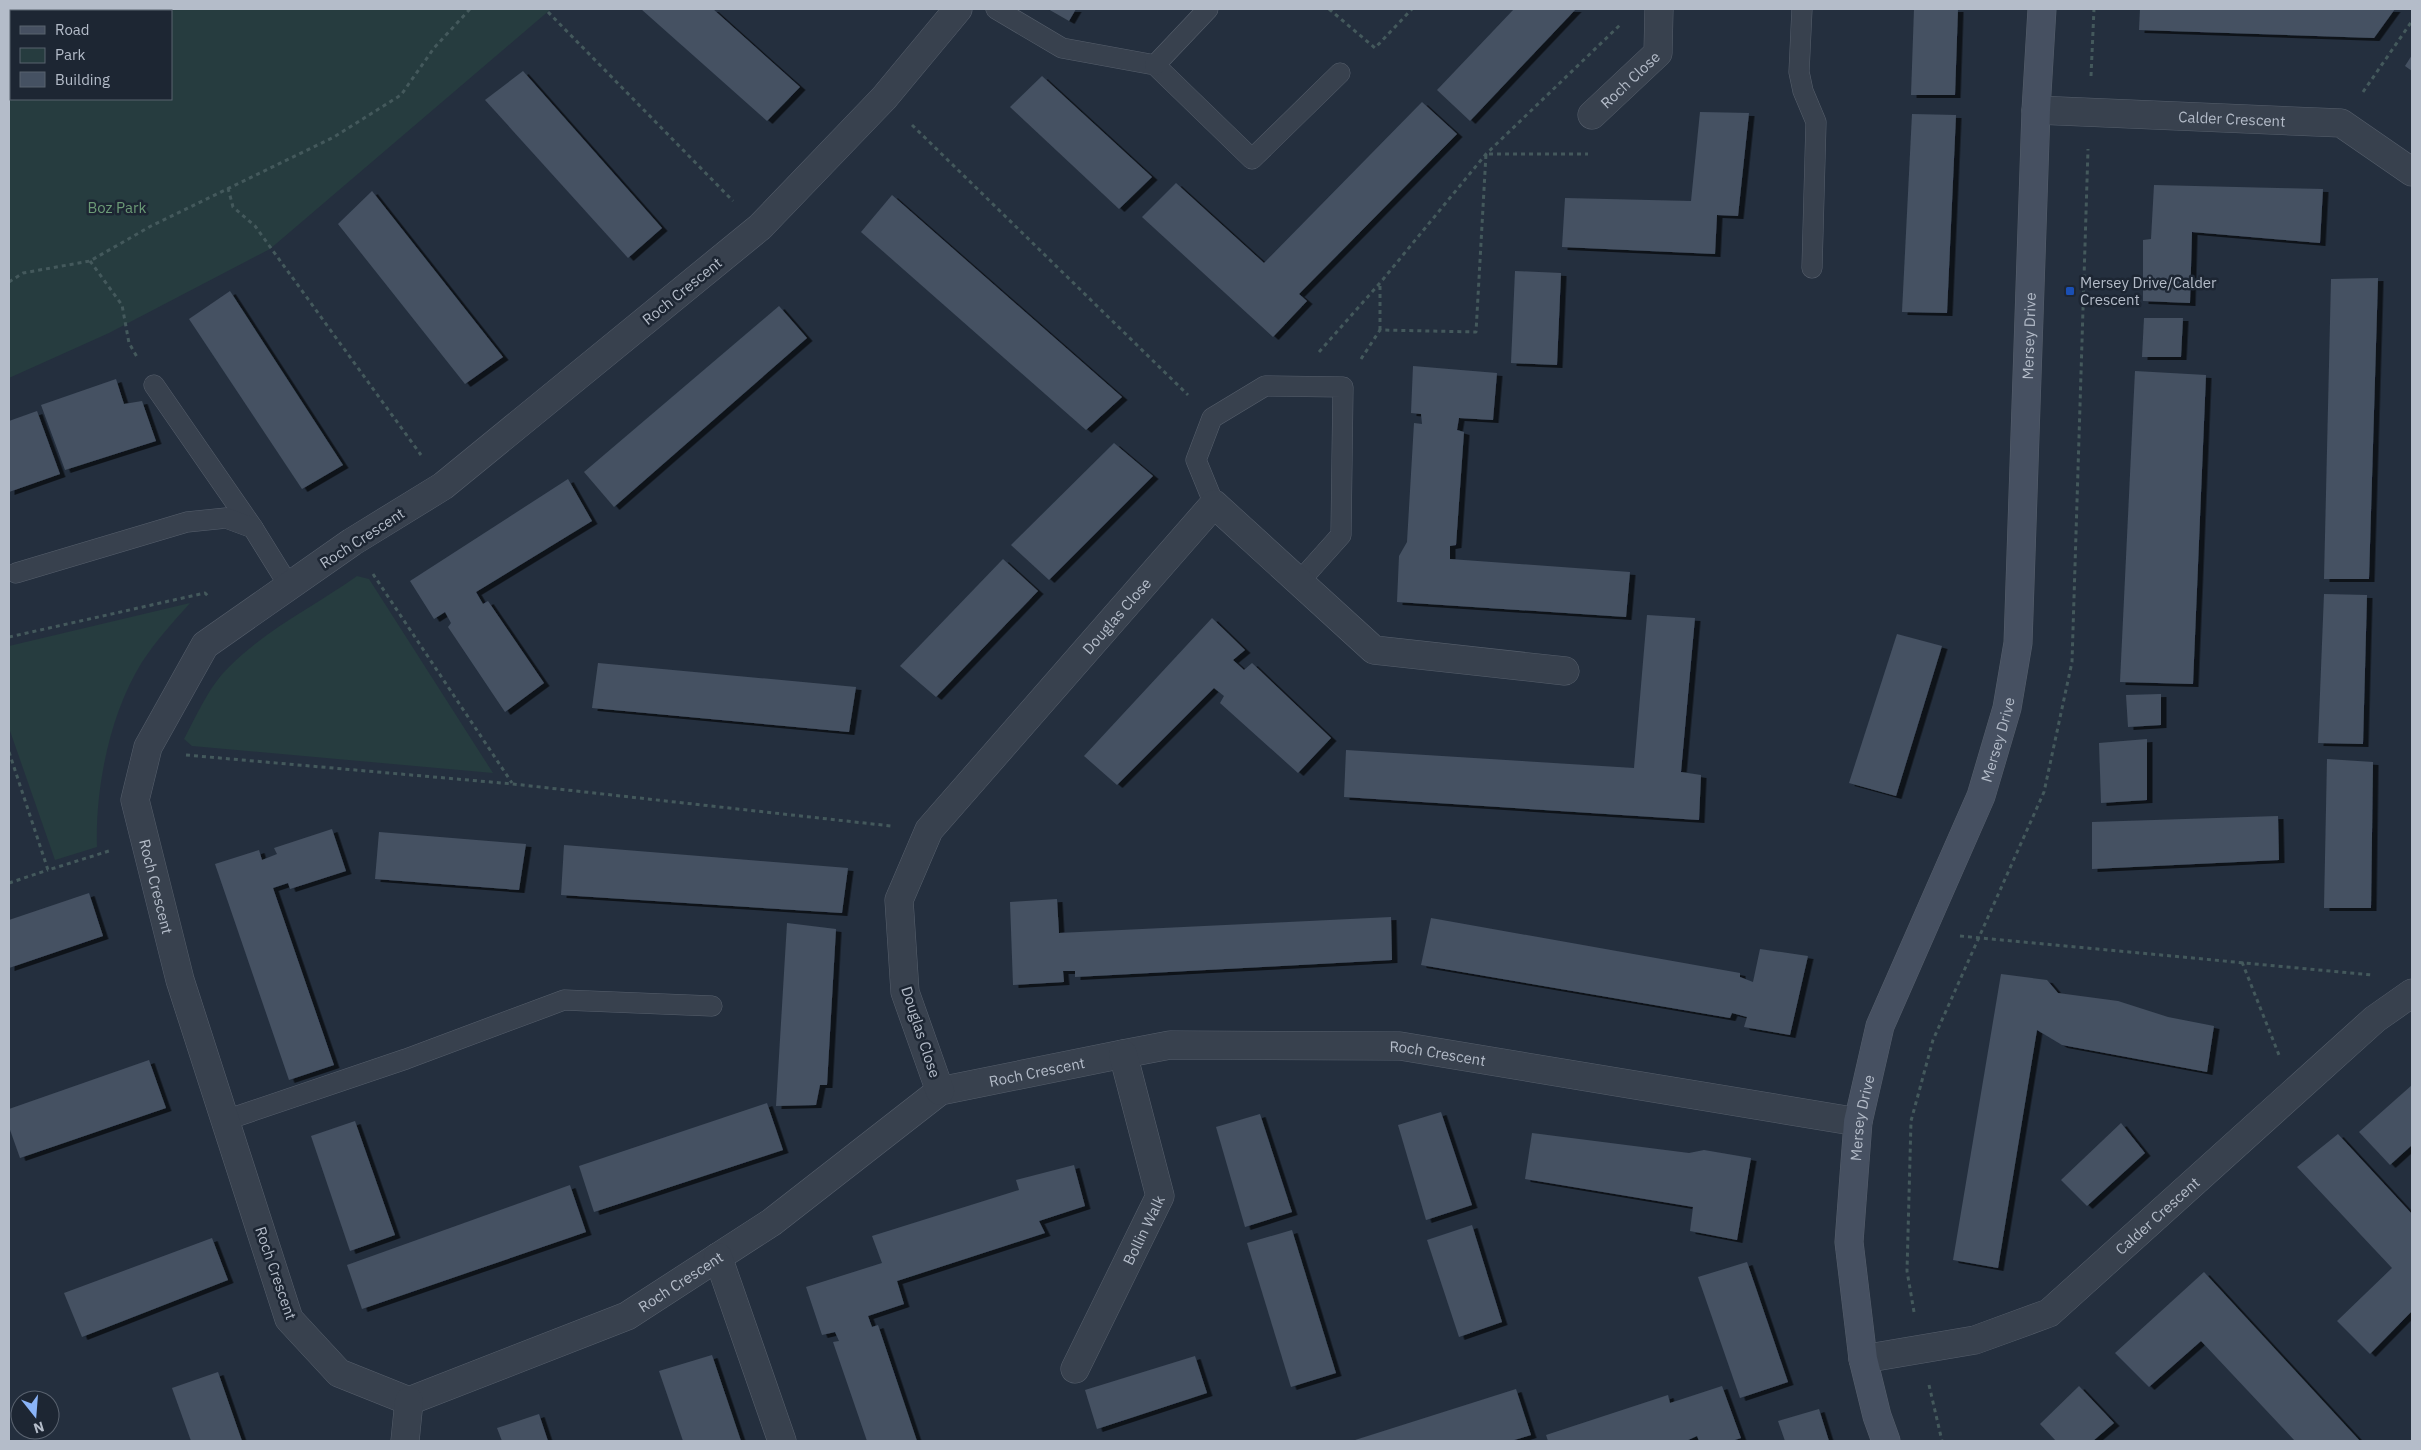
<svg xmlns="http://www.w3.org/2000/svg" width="2421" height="1450" viewBox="0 0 2421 1450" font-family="'IBM Plex Sans',sans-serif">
	<defs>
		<filter id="shadow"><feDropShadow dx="5.5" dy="3" stdDeviation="0" flood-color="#0009"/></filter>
	</defs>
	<rect width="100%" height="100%" fill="#242f3e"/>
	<g fill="#263c3f" fill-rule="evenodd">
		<path d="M9 9H551L270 249 109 333 9 378ZM11 11H171V99H11Z"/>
		<path d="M357 576 369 579 493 773 192 746 184 739C197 715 209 686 229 667 265 630 315 606 357 576Z"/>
		<path d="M190 603C173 622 156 641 142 662 110 713 95 788 97 847L55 860 9 728V646Z"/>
	</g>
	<g fill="#455162" filter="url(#shadow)">
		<path d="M641 9H713L800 87 767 121Z"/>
		<path d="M1048 9H1076L1069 21Z"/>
		<path d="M1514 9H1576L1470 121 1437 90Z"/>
		<path d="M1914 9H1958L1955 95H1911Z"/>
		<path d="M2140 9H2395L2374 38 2139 30Z"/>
		<path d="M2412 55V71L2405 66Z"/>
		<path d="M523 71 662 228 628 258 485 100Z"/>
		<path d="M1042 76 1152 177 1119 209 1010 107Z"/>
		<path d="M1422 102 1457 134 1299 294 1307 301 1273 337 1142 217 1176 183 1264 263Z"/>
		<path d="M1700 112 1749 113 1738 216 1717 215 1715 254 1562 247 1565 198 1691 201Z"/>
		<path d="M1912 114 1956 115 1947 313 1902 312Z"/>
		<path d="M2154 185 2323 189 2320 243 2192 232 2190 303 2143 301V240L2151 239Z"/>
		<path d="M372 191 503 357 465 384 338 224Z"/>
		<path d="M892 195 1122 397 1086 430 861 232Z"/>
		<path d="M1515 271 1561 273 1557 365 1511 363Z"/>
		<path d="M2378 278 2369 579H2324L2331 279Z"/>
		<path d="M230 291 343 465 302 489 189 319Z"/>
		<path d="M779 306 807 338 614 507 584 472Z"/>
		<path d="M2144 318H2183L2181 357H2142Z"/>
		<path d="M1413 366 1497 373 1493 420 1459 418 1457 430 1464 432 1456 545 1450 546V559L1630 572 1626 617 1397 602 1399 556 1407 542 1414 423 1422 424 1421 414 1411 413Z"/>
		<path d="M2135 371 2206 375 2193 684 2120 682Z"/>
		<path d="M116 379 124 404 142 401 156 441 65 470 41 405Z"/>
		<path d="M37 411 60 474 9 492V421Z"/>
		<path d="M1114 443 1153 476 1049 580 1011 545Z"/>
		<path d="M568 479 592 521 476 592 483 604 488 601 544 683 505 712 448 627 451 623 445 612 434 619 410 581Z"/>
		<path d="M1003 559 1038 591 936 697 900 666Z"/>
		<path d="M2324 594 2367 595 2363 744 2318 743Z"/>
		<path d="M1647 615 1695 618 1681 772 1701 775 1699 820 1344 797 1346 750 1634 768Z"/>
		<path d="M1212 618 1245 650 1233 660 1244 670 1252 663 1331 738 1298 773 1220 703 1224 696 1214 688 1117 785 1084 756Z"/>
		<path d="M1897 634 1942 646 1896 796 1849 783Z"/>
		<path d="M598 663 856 687 849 732 592 708Z"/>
		<path d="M2161 694V725L2128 727 2126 695Z"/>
		<path d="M2147 739V800L2101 803 2099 743Z"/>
		<path d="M2327 759 2373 762 2371 908H2324Z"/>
		<path d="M2278 816 2279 860 2092 869V822Z"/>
		<path d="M332 829 346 871 290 889 288 883 273 888 334 1065 289 1080 215 864 259 850 262 860 277 854 274 848Z"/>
		<path d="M379 832 526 844 519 890 375 879Z"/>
		<path d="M564 845 848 868 842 913 561 895Z"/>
		<path d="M89 893 103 936 9 968V920Z"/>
		<path d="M1057 899 1059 933 1391 917 1392 960 1075 977V971H1063L1064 982 1013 985 1010 902Z"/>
		<path d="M1431 918 1740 973V977L1753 982 1760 949 1808 956 1790 1035 1744 1027 1747 1017 1732 1013 1730 1018 1421 965Z"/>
		<path d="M787 923 836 929 827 1085H820L816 1105 776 1106Z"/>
		<path d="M2001 974 2047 980 2058 993 2118 1001 2168 1017 2214 1026 2207 1072 2062 1045 2037 1030 1998 1268 1953 1260Z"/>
		<path d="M149 1060 166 1108 20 1158 9 1127V1109Z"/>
		<path d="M2412 1085V1145L2390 1165 2359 1132Z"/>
		<path d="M767 1103 783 1150 594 1212 579 1166Z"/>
		<path d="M1441 1112 1472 1205 1426 1220 1398 1125Z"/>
		<path d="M1260 1114 1292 1212 1245 1227 1216 1127Z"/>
		<path d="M355 1121 395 1235 350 1251 311 1136Z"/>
		<path d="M2121 1123 2145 1153 2087 1206 2061 1180Z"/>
		<path d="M1532 1133 1689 1153 1704 1150 1751 1158 1737 1240 1690 1231 1693 1207 1525 1179Z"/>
		<path d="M2338 1134 2412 1214V1311L2370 1354 2337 1321 2392 1268 2297 1167Z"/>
		<path d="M1074 1165 1085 1206 1039 1221 1045 1233 897 1281 904 1304 868 1316 872 1327 878 1325 917 1441H867L833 1342 839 1341 835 1332 822 1335 806 1287 882 1263 872 1236 1019 1190 1016 1180Z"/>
		<path d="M570 1185 586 1232 362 1309 347 1265Z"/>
		<path d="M1472 1225 1502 1322 1459 1337 1427 1240Z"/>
		<path d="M1292 1230 1336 1373 1291 1387 1247 1243Z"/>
		<path d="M212 1238 228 1280 82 1337 64 1293Z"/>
		<path d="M1747 1262 1788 1382 1740 1398 1698 1277Z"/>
		<path d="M2204 1272 2360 1441H2295L2201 1341 2149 1387 2115 1353Z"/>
		<path d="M712 1355 741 1441H683L659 1371Z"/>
		<path d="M1195 1356 1207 1393 1097 1429 1085 1390Z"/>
		<path d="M218 1372 242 1441H191L172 1388Z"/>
		<path d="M1722 1386 1741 1438 1732 1441H1699L1697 1436 1686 1441H1548L1546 1435 1668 1395 1670 1403Z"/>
		<path d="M2079 1386 2114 1423 2093 1441H2056L2040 1424Z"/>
		<path d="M1516 1389 1531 1435 1511 1441H1352Z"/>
		<path d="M1819 1409 1829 1441H1785L1778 1421Z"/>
		<path d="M539 1414 548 1441H502L497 1428Z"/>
	</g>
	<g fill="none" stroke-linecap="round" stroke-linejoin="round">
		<g stroke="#565f6c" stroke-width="21">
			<g id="lane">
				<path d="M996 9 1062 48 1155 65 1252 159 1340 73"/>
				<path d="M1802 9 1799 72 1803 91 1816 122 1812 268"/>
				<path d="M1155 65 1208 9"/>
				<path d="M154 385 253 528"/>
				<path d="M1214 504 1196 460 1212 418 1265 386 1343 387 1341 535 1299 582"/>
				<path d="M16 573 187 522 226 518 253 528 289 586"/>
				<path d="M226 1120 406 1059 564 1000 712 1006"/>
			</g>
		</g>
		<g stroke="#565f6c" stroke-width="29">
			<g id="street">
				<path id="s1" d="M958 9 884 98 760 227 443 486 352 542 205 645 148 747 135 800 180 980 289 1319 339 1373 409 1401 627 1316 772 1222 940 1091 1123 1054 1170 1045 1400 1046 1858 1122"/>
				<path id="s2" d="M2036 110 2341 123 2412 172"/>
				<path id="s3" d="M1592 115 1658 53 1659 9"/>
				<path id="s4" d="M940 1091 905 992 899 900 929 830 1214 504 1374 650 1565 671"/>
				<path d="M718 1257 782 1441"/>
				<path id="s5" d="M1863 1359 1975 1340 2049 1313 2375 1019 2412 993"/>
				<path id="s6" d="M1075 1369 1160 1196 1123 1054"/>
				<path d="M405 1441 409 1401"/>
			</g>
		</g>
		<g stroke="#565f6c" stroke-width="29">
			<g id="secondary">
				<path id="s7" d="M1886 1441 1877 1416 1863 1359 1849 1242 1858 1122 1880 1026 1981 796 2007 708 2018 643 2036 110 2042 9"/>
			</g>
		</g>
		<g stroke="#44595c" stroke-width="3" stroke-dasharray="4 4" stroke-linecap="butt">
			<path d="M1329 9 1375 48 1412 9"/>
			<path d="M548 12 733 201"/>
			<path d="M2091 76 2094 9"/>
			<path d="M2363 92 2412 21"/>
			<path d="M912 125 1188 395"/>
			<path d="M228 188 233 207 255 226 421 455"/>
			<path d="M90 261 122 305 129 343 137 357"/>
			<path d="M9 282 23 273 90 261 151 226 334 137 401 95 434 48 470 9"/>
			<path d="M1380 330V283"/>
			<path d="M1319 352 1380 283 1486 154 1621 24"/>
			<path d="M1361 359 1380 330 1476 332 1486 154H1588"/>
			<path d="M373 574 512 783"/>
			<path d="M9 637 205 593 209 597"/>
			<path d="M9 752 48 870 109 851"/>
			<path d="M186 755 513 784 891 826"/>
			<path d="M9 883 48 870"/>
			<path d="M1960 936 2372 975"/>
			<path d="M2242 962 2279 1055"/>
			<path d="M1914 1312 1907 1271 1911 1121 1933 1040 2044 792 2072 662 2088 149"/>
			<path d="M1929 1385 1942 1441"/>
		</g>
		<use href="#lane" stroke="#38414e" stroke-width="20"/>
		<use href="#street" stroke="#38414e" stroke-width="28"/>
		<use href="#secondary" stroke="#465061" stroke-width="28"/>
	</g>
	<rect fill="#1a4fb4" stroke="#1d2633" stroke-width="2" x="2065" y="286" width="10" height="10" rx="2.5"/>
	<g text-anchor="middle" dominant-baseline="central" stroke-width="5" stroke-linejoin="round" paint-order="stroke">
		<g font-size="15" fill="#b4bcc9" stroke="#1d2633">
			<text stroke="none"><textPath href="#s3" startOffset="52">Roch Close</textPath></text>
			<text stroke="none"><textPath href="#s2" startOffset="196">Calder Crescent</textPath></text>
			<text transform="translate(682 291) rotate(-39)">Roch Crescent</text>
			<text stroke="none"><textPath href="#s7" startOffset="1138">Mersey Drive</textPath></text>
			<text transform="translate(362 538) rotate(-33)">Roch Crescent</text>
			<text stroke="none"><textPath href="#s4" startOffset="558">Douglas Close</textPath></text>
			<text stroke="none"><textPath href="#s7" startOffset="732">Mersey Drive</textPath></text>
			<text stroke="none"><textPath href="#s1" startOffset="1251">Roch Crescent</textPath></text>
			<text transform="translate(921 1032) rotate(72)">Douglas Close</text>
			<text stroke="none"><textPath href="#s1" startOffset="2975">Roch Crescent</textPath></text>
			<text stroke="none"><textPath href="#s1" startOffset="2571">Roch Crescent</textPath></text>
			<text stroke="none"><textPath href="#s7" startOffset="328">Mersey Drive</textPath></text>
			<text stroke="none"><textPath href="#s5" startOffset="338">Calder Crescent</textPath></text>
			<text stroke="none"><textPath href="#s6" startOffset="155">Bollin Walk</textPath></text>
			<text transform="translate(276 1273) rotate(71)">Roch Crescent</text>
			<text stroke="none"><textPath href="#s1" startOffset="2150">Roch Crescent</textPath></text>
		</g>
		<g font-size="15" fill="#6b9a76" stroke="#1d2633">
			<text x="117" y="207">Boz Park</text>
		</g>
		<g font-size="15" fill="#b4bcc9" stroke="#1d2633" text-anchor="start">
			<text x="2080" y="282">Mersey Drive/Calder<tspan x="2080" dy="17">Crescent</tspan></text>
		</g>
	</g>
	<rect width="2421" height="1450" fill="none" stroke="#b4bcc9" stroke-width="20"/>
	<rect x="10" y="10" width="162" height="90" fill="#1d2633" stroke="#59626f"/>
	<rect x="20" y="26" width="25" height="8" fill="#465061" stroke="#59626f"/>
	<text x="55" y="35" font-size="15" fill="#b4bcc9">Road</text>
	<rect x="20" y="48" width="25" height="15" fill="#263c3f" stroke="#59626f"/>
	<text x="55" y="60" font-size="15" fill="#b4bcc9">Park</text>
	<rect x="20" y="72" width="25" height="15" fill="#455162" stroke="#59626f"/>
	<text x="55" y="85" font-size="15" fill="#b4bcc9">Building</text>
	<g transform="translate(35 1415) rotate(163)"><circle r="24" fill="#1d2633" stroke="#59626f"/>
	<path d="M0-4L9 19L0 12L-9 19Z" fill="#8ab4f8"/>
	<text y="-8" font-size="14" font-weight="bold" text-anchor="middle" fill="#b4bcc9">N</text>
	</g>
</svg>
